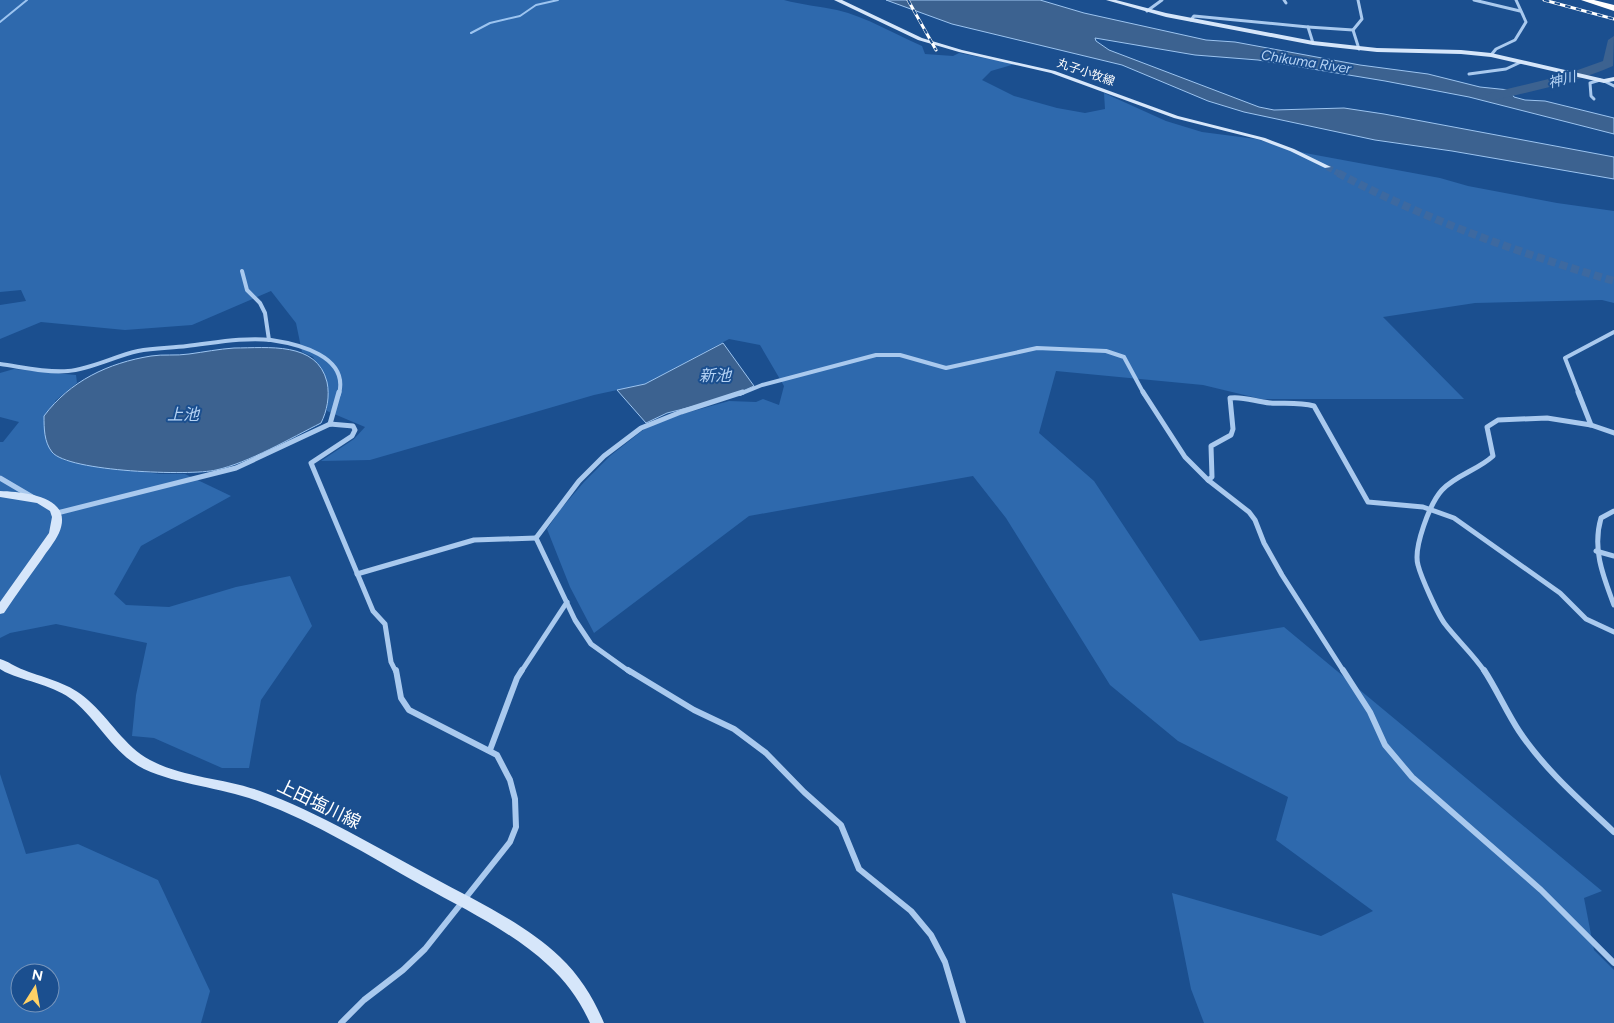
<svg xmlns="http://www.w3.org/2000/svg" width="1614" height="1023" viewBox="0 0 1614 1023" font-family="Figtree,'Noto Sans JP',sans-serif">
	<rect width="100%" height="100%" fill="#1b4f8f"/>
	<g fill="#2e69ad" fill-rule="evenodd">
		<path d="M0 0H784C802 5 819 6 837 10 867 17 894 34 922 46L925 54 953 56 959 53 1015 64 991 71 982 80 1014 96 1057 108 1085 113 1105 109 1104 93 1166 121 1202 132 1256 139 1305 153 1440 178 1468 186 1557 203 1614 211V303L1602 300 1475 303 1383 317 1464 399H1261L1203 385 1056 371 1039 433 1094 481 1200 641 1284 627 1602 891 1584 898 1594 950 1614 970V1023H1204L1191 989 1172 893 1321 936 1373 911 1276 840 1288 797 1178 741 1110 685 1006 518 973 476 749 516 594 633 570 587 547 529 560 510 584 482 610 456 643 430 661 420 729 401 756 402 763 399 779 405 784 386 760 345 729 339 645 384 594 395 370 460 321 461 354 439 365 427 327 411 328 388 313 357 302 352 296 323 271 291 192 325 125 330 41 322 0 339V305L26 301 21 290 0 292Z"/>
		<path d="M14 369 76 375 77 383 55 401 63 460 101 467 160 474H185L231 496 141 546 114 594 126 605 169 607 236 587 290 576 312 626 261 700 249 768H222L154 738 132 736 136 695 147 643 56 624 10 633 0 638V442H3L19 422 0 417V373Z"/>
		<path d="M0 774 26 854 78 844 158 880 210 991 201 1023H0ZM20 973H50V1003H20Z"/>
	</g>
	<g fill="#3c6290" stroke="#9cc4f0">
		<path d="M886 0H1040L1084 13 1206 40 1235 42 1360 65 1428 74 1480 87 1509 90 1514 97 1525 100 1545 101 1614 118V134L1469 97 1385 81 1258 60 1195 55 1095 38 1096 41 1109 50 1259 107 1274 110 1344 108 1384 114 1614 157V179L1452 151 1375 140 1244 112 1208 101 1122 65 952 24Z"/>
		<path d="M723 343 754 386 727 398 667 413 646 423 617 390 645 384Z"/>
		<path d="M234 348C268 348 317 341 327 382 330 396 327 411 321 423 291 438 248 463 216 470 191 476 68 472 52 452 44 442 44 428 44 416 70 381 108 363 151 356 163 354 176 356 189 354 204 352 219 349 234 348Z"/>
	</g>
	<g fill="none" stroke-linecap="round" stroke-linejoin="round">
		<g stroke="#9cc4f0" stroke-width="2">
			<path d="M0 22 27 0"/>
			<path d="M471 33 490 23 520 16 536 5 558 0"/>
		</g>
		<path fill="#3c6290" fill-rule="evenodd" d="M1614 36 1613 66C1574 83 1533 91 1491 101L1485 97 1486 94 1561 76 1603 61 1608 40Z"/>
		<path stroke="#3d69a0" stroke-width="6" stroke-dasharray="6 3" stroke-linecap="butt" d="M1327 167 1340 174"/>
		<path stroke="#3d69a0" stroke-width="8" stroke-dasharray="8 4" stroke-linecap="butt" d="M1338 173C1426 220 1519 253 1614 281"/>
		<g stroke="#a9c9ee" stroke-width="3">
			<path d="M1284 0 1286 3"/>
			<path d="M1474 0 1520 11"/>
			<path d="M1147 11 1162 0"/>
			<path d="M1191 20 1194 16 1308 27 1313 43"/>
			<path d="M1308 27 1353 30 1359 49"/>
			<path d="M1353 30 1362 19 1358 0"/>
			<path d="M1491 55 1496 49 1515 40 1526 22 1516 0"/>
			<path d="M1469 74 1506 69 1521 62"/>
			<path d="M1604 81 1614 86"/>
			<path d="M1594 99 1591 96 1590 83 1600 80"/>
		</g>
		<g stroke="#a9c9ee" stroke-width="4">
			<path d="M242 271 247 290 260 303 265 313 269 340"/>
			<path d="M0 364C22 367 46 373 68 371 91 369 115 356 138 351 154 348 171 348 187 346 214 343 244 337 271 340 298 344 349 356 339 394"/>
			<path d="M740 394 762 385 876 355H900L946 368 1037 348 1106 351 1124 357 1144 394"/>
			<path d="M1579 394 1565 358 1614 332"/>
		</g>
		<g stroke="#a9c9ee" stroke-width="5">
			<path d="M1143 392 1185 457 1208 480 1249 512 1255 520 1264 543 1282 575 1344 672"/>
			<path d="M1578 392 1591 425"/>
			<path d="M330 424 339 392"/>
			<path d="M0 478 34 498"/>
			<path d="M1208 480 1212 477 1211 446 1231 435 1233 429 1230 398C1244 396 1256 402 1270 403 1285 404 1299 402 1314 406L1368 502 1423 507 1454 518 1560 593 1586 619 1614 632"/>
			<path d="M1614 511 1601 518C1592 549 1603 576 1614 605"/>
			<path d="M57 513 236 468 330 424 353 426 355 430 352 436 311 463 373 611 385 624 391 662 396 672"/>
			<path d="M536 538 579 481 604 456 641 428 681 412 743 392"/>
			<path d="M536 538 575 620 591 644 630 672"/>
			<path d="M1596 551 1614 556"/>
			<path d="M357 574 474 540 536 538"/>
			<path d="M521 672 567 602"/>
			<path d="M1485 672C1473 654 1458 641 1445 624 1438 615 1421 577 1418 565 1413 548 1430 503 1442 490 1456 475 1478 470 1493 456L1487 427 1498 420 1547 418 1591 425 1614 433"/>
		</g>
		<g stroke="#a9c9ee" stroke-width="6">
			<path d="M628 670 694 710 734 729 766 753 804 792 841 825 859 869 911 911 931 935 945 962 963 1023"/>
			<path d="M1343 670 1370 712 1385 745 1412 777 1541 890 1614 963"/>
			<path d="M1484 670C1497 690 1506 711 1519 731 1545 770 1580 800 1614 832"/>
			<path d="M490 750 517 678 522 670"/>
			<path d="M341 1023 364 1000 403 970 425 949 510 842 516 827 515 799 510 780 497 755 409 710 401 698 396 670"/>
		</g>
		<g fill="#d6e6fa" fill-rule="evenodd">
			<path d="M834 0H842L922 38 962 50 1055 71 1178 116 1265 138 1294 149 1331 167 1325 168 1290 151 1261 140 1174 118 1051 73 959 52 918 40Z"/>
			<path d="M1106 0H1116L1166 13 1313 41 1377 48 1461 50 1491 53 1604 79 1614 77V81L1604 83 1491 57 1461 54 1377 52 1313 45 1166 17Z"/>
			<path d="M0 491C24 492 75 496 59 533 55 542 47 551 42 559 29 577 16 595 4 613L0 614V602L49 533 52 517 50 511 37 503 0 497Z"/>
			<path d="M0 659C8 661 15 667 24 670 47 679 70 683 88 700 110 719 124 746 150 760 184 778 224 778 260 791 320 813 376 847 432 877 476 901 524 923 560 957 580 976 594 999 604 1023H590C580 1001 566 981 548 965 511 931 464 909 421 885 368 855 316 823 260 802 222 787 181 786 144 769 114 754 99 722 74 701 54 685 27 682 5 672L0 669Z"/>
		</g>
		<path fill="#fff" fill-rule="evenodd" d="M1581 0H1594L1614 5V11Z"/>
		<g stroke="#fff" stroke-width="3">
			<g id="rail">
				<path d="M908 0 936 50"/>
				<path d="M1544 0 1614 19"/>
			</g>
		</g>
		<use href="#rail" stroke="#1b4f8f" stroke-width="2" stroke-dasharray="5.5" stroke-linecap="butt"/>
	</g>
	<g text-anchor="middle" dominant-baseline="central" stroke-width="4" stroke-linejoin="round" paint-order="stroke">
		<g font-size="12" fill="#fff" stroke="#1b4f8f">
			<text transform="translate(1086 72) rotate(19)">丸子小牧線</text>
		</g>
		<g font-size="14" font-style="italic" fill="#b5d3f5" stroke="#1b4f8f">
			<text transform="translate(1306 62) rotate(9)">Chikuma River</text>
			<text transform="translate(1562 80) rotate(-14)">神川</text>
		</g>
		<g font-size="16" font-style="italic" fill="#b5d3f5" stroke="#1b4f8f">
			<text x="715" y="375">新池</text>
			<text x="183" y="414">上池</text>
		</g>
		<g font-size="18" fill="#fff" stroke="#1b4f8f">
			<text transform="translate(319 804) rotate(26)">上田塩川線</text>
		</g>
	</g>
	<g transform="translate(35 988) rotate(11)"><circle r="24" fill="#1b4f8f" stroke="#7695bc"/>
	<path d="M0-4L9 19L0 12L-9 19Z" fill="#ffd166"/>
	<text y="-8" font-size="14" font-weight="bold" text-anchor="middle" fill="#ffffff">N</text>
	</g>
</svg>
